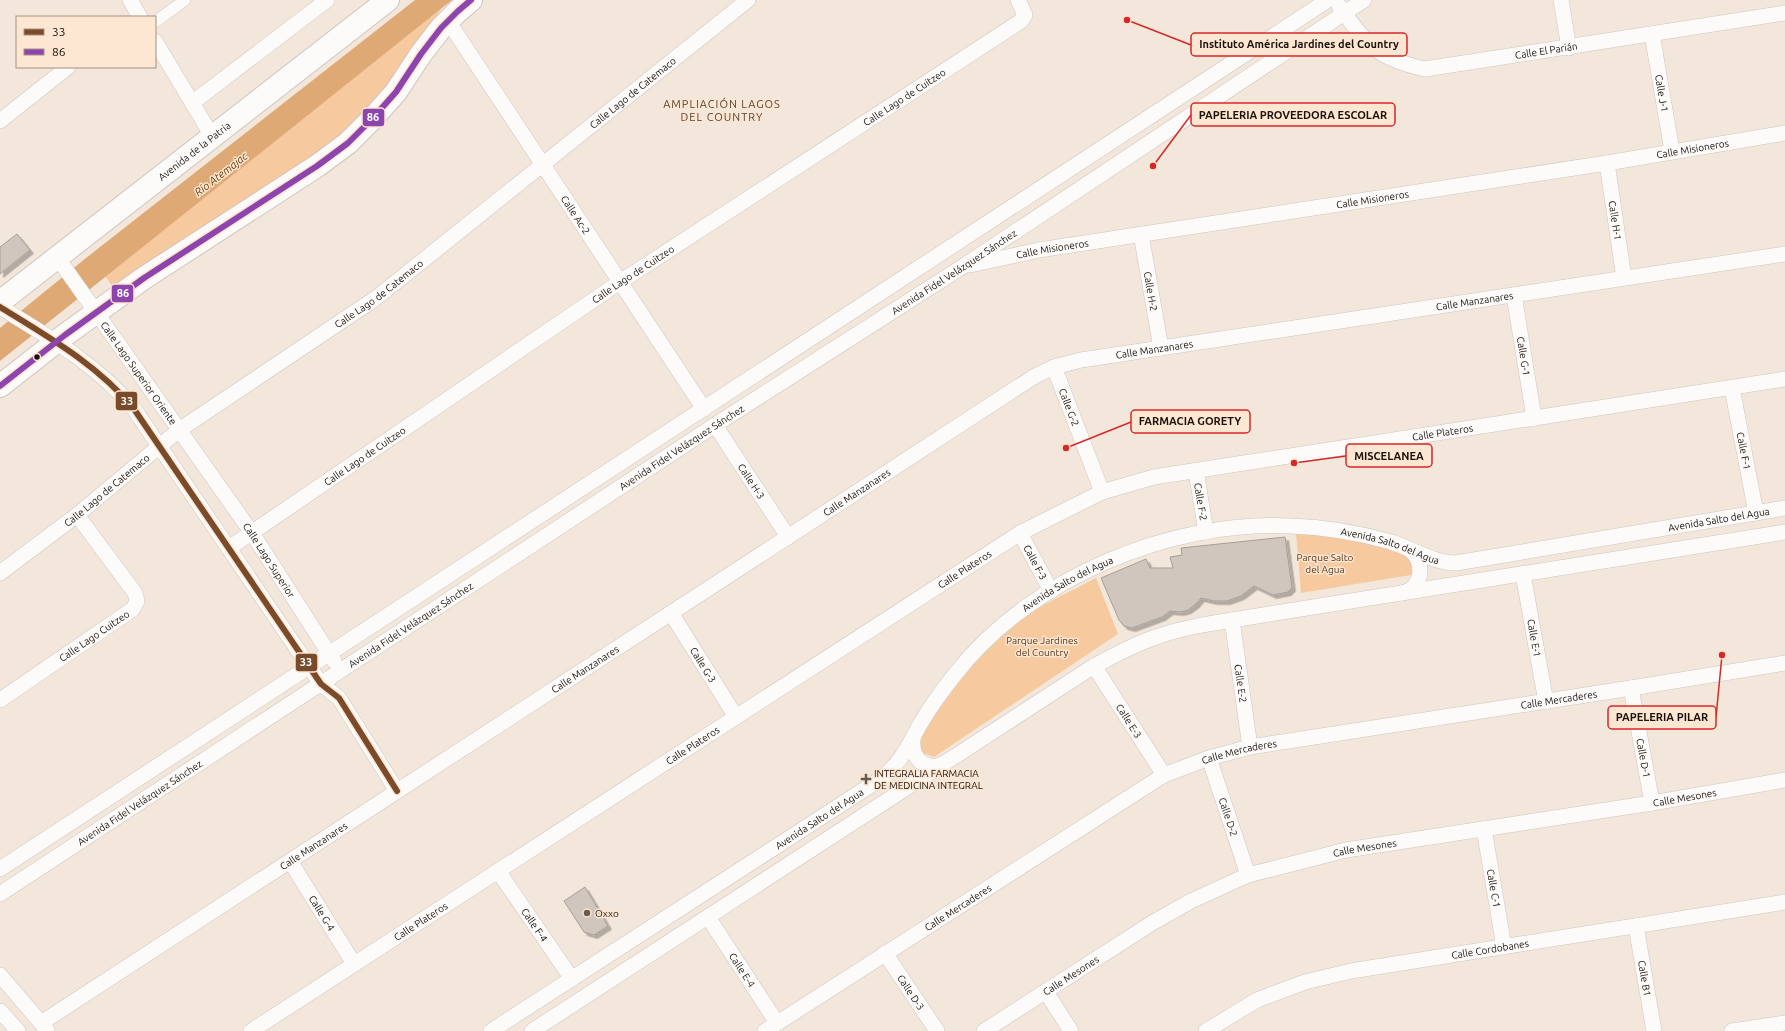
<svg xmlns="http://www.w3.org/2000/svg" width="1785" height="1031" viewBox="0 0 1785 1031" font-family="Ubuntu,sans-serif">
	<defs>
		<filter id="shadow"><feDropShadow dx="3.5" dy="3.5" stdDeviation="0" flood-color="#0004"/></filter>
	</defs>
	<rect width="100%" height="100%" fill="#f3e7dc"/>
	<g fill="#f6c99f">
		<path d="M442 8 378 99 347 132 304 163 112 286 105 276Z"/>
		<path d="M1296 533 1351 538 1408 553 1416 562 1411 575 1301 593Z"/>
		<path d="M1096 578 1118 634 934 757 922 753 919 741C946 695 979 653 1021 620 1043 603 1072 591 1096 578Z"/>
	</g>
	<path fill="#dfa976" d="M415 0H452L0 361V328L86 258Z"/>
	<g fill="#d0c6bd" stroke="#a79e96" filter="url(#shadow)">
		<path d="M17 234 30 250 0 274V247Z"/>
		<path d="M1285 537 1292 588 1288 592 1273 595 1254 586 1241 596 1227 601H1214L1201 598 1196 604 1188 610 1180 612 1170 611 1162 617 1132 628 1124 626 1119 620 1101 578 1146 559 1150 568H1173L1170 557 1182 555 1181 548Z"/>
		<path d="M585 887 608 926 594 935 584 932 564 901Z"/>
	</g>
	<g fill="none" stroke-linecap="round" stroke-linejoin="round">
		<g stroke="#cfc5be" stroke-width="12">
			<path id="pedestrian" d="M155 22 185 0"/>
		</g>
		<g stroke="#cfc5be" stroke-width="16">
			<g id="minor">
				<path d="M130 0 140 17"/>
				<path d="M1561 0 1569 48"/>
				<path id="s1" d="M1339 6C1368 45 1375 58 1425 69L1785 13"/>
				<path id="s2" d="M448 21 704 409"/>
				<path id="s3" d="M1652 34 1672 151"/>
				<path d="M155 41 212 136"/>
				<path d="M192 103 327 0"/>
				<path d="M0 121 68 67"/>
				<path id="s4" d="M1607 163 1624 278"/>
				<path id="s5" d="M1141 234 1161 348"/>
				<path id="s6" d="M57 257 252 533 334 661"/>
				<path id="s7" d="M970 265 1039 250 1607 163 1785 133"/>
				<path id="s8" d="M1514 295 1534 418"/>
				<path d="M0 307C47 336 98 365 134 409L321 684 339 698 397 791"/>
				<path id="s9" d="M1054 367 1102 492"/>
				<path id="s10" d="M1732 388 1756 513"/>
				<path id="s11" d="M715 425 788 537"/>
				<path id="s12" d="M1196 471 1206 532"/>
				<path id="s13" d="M1020 533 1051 591"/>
				<path id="s14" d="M229 548 620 282 1021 21 1025 15 1018 0"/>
				<path id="s15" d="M0 573 77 515 179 430 376 298 748 0"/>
				<path id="s16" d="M1523 574 1546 702"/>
				<path d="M1403 593C1424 586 1425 562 1409 549"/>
				<path id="s17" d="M671 613 736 717"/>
				<path id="s18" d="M1232 620 1250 747"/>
				<path id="s19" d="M1094 666 1164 775"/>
				<path id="s20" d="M1631 688 1652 803"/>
				<path id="s21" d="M0 700 133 609 137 601 135 593 77 515"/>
				<path d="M913 739C911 758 925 772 942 764"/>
				<path id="s22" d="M1209 758 1248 875"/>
				<path id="s23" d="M1484 829 1504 947"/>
				<path id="s24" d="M290 861 354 964"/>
				<path d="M0 869 1328 0"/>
				<path id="s25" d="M498 871 572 979"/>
				<path id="s26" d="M0 894 715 425 962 267 1364 0"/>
				<path id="s27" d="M708 917 777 1023"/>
				<path id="s28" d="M1636 926 1654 1031"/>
				<path id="s29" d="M885 953 937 1031"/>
				<path d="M0 975 47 1030"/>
				<path d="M1046 992 1071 1031"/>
				<path d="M0 1011 18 1031"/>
				<path id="s30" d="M41 1023 1035 376 1054 367 1081 360 1785 254"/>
				<path id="s31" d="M251 1031 1020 533 1102 492 1154 477 1785 379"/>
				<path id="s32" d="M491 1031 882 778C904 759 908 745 922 721 932 704 944 688 956 673 1031 578 1170 520 1291 526 1324 527 1359 533 1391 542 1413 549 1433 563 1456 563L1785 508"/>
				<path d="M532 1031 1094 666C1115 655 1136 643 1159 636 1182 628 1207 624 1232 620L1785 532"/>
				<path id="s33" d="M765 1031 1164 775 1209 758 1250 747 1631 688 1785 663"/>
				<path id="s34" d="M984 1031 1152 923 1191 901 1248 875 1346 850 1652 803 1785 780"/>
				<path id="s35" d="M1206 1031 1257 1000 1305 982 1351 971 1785 902"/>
				<path d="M1732 1031 1785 1023"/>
			</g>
		</g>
		<g stroke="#cfc5be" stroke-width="24">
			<g id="primary">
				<path id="s36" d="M0 302 388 0"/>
				<path d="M0 386 65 335 144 278 317 166 348 143 372 119 396 92 421 54 441 28 458 11 471 0"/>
			</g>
		</g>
		<use href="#pedestrian" stroke="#fdfbfa" stroke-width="11"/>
		<use href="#minor" stroke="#fdfbfa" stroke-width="15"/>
		<use href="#primary" stroke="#fdfbfa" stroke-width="22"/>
		<g stroke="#fde6d2" stroke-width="9">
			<path id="bus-1" d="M0 307C47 336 98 365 134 409L321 684 339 698 397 791"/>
		</g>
		<g stroke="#fde6d2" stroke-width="9">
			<path id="bus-2" d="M0 386 65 335 144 278 317 166 348 143 372 119 396 92 421 54 441 28 458 11 471 0"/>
		</g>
		<use href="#bus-1" stroke="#7a4b2a" stroke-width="6"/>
		<use href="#bus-2" stroke="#8e44ad" stroke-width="6"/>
	</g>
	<circle fill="#19110a" stroke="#fde6d2" stroke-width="1.5" cx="37" cy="357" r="3.5"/>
	<g fill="#655c54" stroke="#fde6d2" stroke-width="1.5">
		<path d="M864 773h4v4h4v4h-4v4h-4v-4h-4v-4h4z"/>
		<circle cx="587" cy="913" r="4"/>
	</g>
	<g text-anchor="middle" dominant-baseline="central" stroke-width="3" stroke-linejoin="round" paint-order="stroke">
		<g font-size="10" fill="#19110a" stroke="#fde6d2">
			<text stroke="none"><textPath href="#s1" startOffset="233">Calle El Parián</textPath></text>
			<text stroke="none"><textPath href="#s15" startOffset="795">Calle Lago de Catemaco</textPath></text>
			<text stroke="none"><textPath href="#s3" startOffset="60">Calle J-1</textPath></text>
			<text stroke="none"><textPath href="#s14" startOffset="812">Calle Lago de Cuitzeo</textPath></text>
			<text stroke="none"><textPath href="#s7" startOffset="732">Calle Misioneros</textPath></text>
			<text stroke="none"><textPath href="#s36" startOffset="246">Avenida de la Patria</textPath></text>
			<text stroke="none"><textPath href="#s7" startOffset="408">Calle Misioneros</textPath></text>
			<text stroke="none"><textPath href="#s2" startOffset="232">Calle Ac-2</textPath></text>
			<text stroke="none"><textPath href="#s4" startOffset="58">Calle H-1</textPath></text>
			<text stroke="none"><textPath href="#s7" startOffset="84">Calle Misioneros</textPath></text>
			<text stroke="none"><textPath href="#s26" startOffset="1139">Avenida Fidel Velázquez Sánchez</textPath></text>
			<text stroke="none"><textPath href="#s14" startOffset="488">Calle Lago de Cuitzeo</textPath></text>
			<text stroke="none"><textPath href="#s5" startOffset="58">Calle H-2</textPath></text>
			<text stroke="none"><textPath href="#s15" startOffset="471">Calle Lago de Catemaco</textPath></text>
			<text stroke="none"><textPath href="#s30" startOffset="1633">Calle Manzanares</textPath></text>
			<text stroke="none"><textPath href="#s30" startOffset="1309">Calle Manzanares</textPath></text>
			<text stroke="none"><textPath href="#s8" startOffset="62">Calle G-1</textPath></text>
			<text stroke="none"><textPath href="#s6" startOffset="142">Calle Lago Superior Oriente</textPath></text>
			<text stroke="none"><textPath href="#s9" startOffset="43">Calle G-2</textPath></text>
			<text stroke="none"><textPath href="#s31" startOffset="1354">Calle Plateros</textPath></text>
			<text stroke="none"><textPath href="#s26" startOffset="815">Avenida Fidel Velázquez Sánchez</textPath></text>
			<text stroke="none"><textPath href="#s10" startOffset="64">Calle F-1</textPath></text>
			<text stroke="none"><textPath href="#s14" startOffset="164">Calle Lago de Cuitzeo</textPath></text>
			<text stroke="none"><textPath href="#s11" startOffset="67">Calle H-3</textPath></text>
			<text stroke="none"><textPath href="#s15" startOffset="135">Calle Lago de Catemaco</textPath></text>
			<text stroke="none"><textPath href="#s30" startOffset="973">Calle Manzanares</textPath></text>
			<text stroke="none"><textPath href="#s12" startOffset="31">Calle F-2</textPath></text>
			<text stroke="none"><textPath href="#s32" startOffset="1410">Avenida Salto del Agua</textPath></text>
			<text stroke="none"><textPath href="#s32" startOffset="1075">Avenida Salto del Agua</textPath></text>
			<text stroke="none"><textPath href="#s6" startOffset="370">Calle Lago Superior</textPath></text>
			<text stroke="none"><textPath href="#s13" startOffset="33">Calle F-3</textPath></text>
			<text stroke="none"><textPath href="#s31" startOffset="850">Calle Plateros</textPath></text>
			<text stroke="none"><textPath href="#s32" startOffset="739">Avenida Salto del Agua</textPath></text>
			<text stroke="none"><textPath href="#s26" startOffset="491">Avenida Fidel Velázquez Sánchez</textPath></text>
			<text stroke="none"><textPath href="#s21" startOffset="114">Calle Lago Cuitzeo</textPath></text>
			<text stroke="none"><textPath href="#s16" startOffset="65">Calle E-1</textPath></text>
			<text stroke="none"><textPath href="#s17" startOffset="61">Calle G-3</textPath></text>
			<text stroke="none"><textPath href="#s30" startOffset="649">Calle Manzanares</textPath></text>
			<text stroke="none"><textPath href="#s18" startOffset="64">Calle E-2</textPath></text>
			<text stroke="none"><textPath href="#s33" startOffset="877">Calle Mercaderes</textPath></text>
			<text stroke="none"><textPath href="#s19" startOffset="65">Calle E-3</textPath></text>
			<text stroke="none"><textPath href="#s31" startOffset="526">Calle Plateros</textPath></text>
			<text stroke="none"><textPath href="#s33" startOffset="553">Calle Mercaderes</textPath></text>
			<text stroke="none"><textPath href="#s20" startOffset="71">Calle D-1</textPath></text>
			<text stroke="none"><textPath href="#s34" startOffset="751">Calle Mesones</textPath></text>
			<text stroke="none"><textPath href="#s26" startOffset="167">Avenida Fidel Velázquez Sánchez</textPath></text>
			<text stroke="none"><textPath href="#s22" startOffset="62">Calle D-2</textPath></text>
			<text stroke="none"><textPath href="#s32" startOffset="391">Avenida Salto del Agua</textPath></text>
			<text stroke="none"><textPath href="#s30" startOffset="325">Calle Manzanares</textPath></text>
			<text stroke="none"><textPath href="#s34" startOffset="427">Calle Mesones</textPath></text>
			<text stroke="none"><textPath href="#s23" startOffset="60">Calle C-1</textPath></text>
			<text stroke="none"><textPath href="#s33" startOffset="229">Calle Mercaderes</textPath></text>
			<text stroke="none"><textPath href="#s24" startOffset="61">Calle G-4</textPath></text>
			<text stroke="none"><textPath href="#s31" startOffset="202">Calle Plateros</textPath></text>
			<text stroke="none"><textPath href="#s25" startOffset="65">Calle F-4</textPath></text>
			<text stroke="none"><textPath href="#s35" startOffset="299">Calle Cordobanes</textPath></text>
			<text stroke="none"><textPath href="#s27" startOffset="63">Calle E-4</textPath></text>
			<text stroke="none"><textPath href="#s34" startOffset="103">Calle Mesones</textPath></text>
			<text stroke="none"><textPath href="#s28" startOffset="53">Calle B1</textPath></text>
			<text stroke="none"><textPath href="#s29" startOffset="47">Calle D-3</textPath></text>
		</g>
		<g font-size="10" fill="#543619" stroke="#fde6d2">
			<text x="1325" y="557">Parque Salto<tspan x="1325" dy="12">del Agua</tspan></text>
			<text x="1042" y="640">Parque Jardines<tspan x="1042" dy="12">del Country</tspan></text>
		</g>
		<g font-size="10" fill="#19110a" stroke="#fde6d2" text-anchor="start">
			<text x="874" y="773">INTEGRALIA FARMACIA<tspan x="874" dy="12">DE MEDICINA INTEGRAL</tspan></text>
			<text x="595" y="913">Oxxo</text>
		</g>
		<g font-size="11" letter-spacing="1" fill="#544131" stroke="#fde6d2">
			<text x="722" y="104">AMPLIACIÓN LAGOS<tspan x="722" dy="13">DEL COUNTRY</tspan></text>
		</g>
		<g font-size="11" font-style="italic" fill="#70400a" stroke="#fde6d2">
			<text transform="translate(221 174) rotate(-38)">Río Atemajac</text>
		</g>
	</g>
	<path fill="none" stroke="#d62828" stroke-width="1.5" d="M1127 20L1191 45M1153 166L1191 115M1066 448L1131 422M1294 463L1346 456M1722 655L1716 717"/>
	<g fill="#d62828" stroke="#fde6d2" stroke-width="1.5">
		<circle cx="1127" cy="20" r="4"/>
		<circle cx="1153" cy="166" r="4"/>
		<circle cx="1066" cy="448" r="4"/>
		<circle cx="1294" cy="463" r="4"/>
		<circle cx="1722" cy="655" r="4"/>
	</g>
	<g fill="#fde6d2" stroke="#d62828" stroke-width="1.5">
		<rect x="1191" y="33" width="216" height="23" rx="4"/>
		<rect x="1191" y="103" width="204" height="23" rx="4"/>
		<rect x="1131" y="410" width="119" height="23" rx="4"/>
		<rect x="1346" y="444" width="86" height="23" rx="4"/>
		<rect x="1608" y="706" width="108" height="23" rx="4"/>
	</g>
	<g font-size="11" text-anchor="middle" font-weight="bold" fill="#19110a">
		<text x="1299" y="48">Instituto América Jardines del Country</text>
		<text x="1293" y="119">PAPELERIA PROVEEDORA ESCOLAR</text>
		<text x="1190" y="425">FARMACIA GORETY</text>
		<text x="1389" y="460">MISCELANEA</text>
		<text x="1662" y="721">PAPELERIA PILAR</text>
	</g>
	<g stroke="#fde6d2" stroke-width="1.5">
		<rect x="362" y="108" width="23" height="19" rx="4" fill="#8e44ad"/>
		<rect x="111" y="284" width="23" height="19" rx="4" fill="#8e44ad"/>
		<rect x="115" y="391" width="23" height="20" rx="4" fill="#7a4b2a"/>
		<rect x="295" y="653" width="23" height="19" rx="4" fill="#7a4b2a"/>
	</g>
	<g font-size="11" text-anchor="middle" font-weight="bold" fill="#fff">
		<text x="373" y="121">86</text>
		<text x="123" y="297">86</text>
		<text x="127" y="405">33</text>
		<text x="306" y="666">33</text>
	</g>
	<rect x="16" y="16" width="140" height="52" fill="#fde6d2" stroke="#a29182"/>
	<rect x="24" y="29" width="20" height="6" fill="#7a4b2a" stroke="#a29182"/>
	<text x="52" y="36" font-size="12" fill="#19110a">33</text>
	<rect x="24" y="49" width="20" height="6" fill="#8e44ad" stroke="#a29182"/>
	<text x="52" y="56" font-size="12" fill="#19110a">86</text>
</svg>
